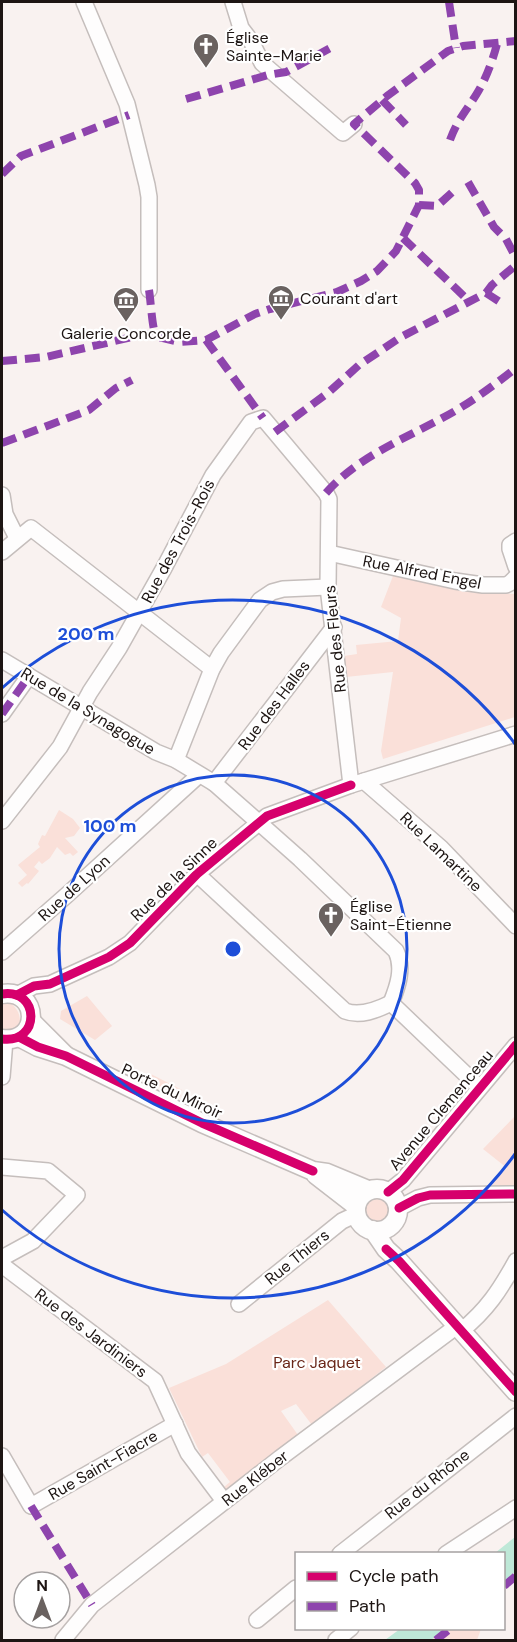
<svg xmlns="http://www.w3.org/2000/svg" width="517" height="1642" viewBox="0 0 517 1642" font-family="'DM Sans',sans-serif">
	<rect width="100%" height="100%" fill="#f9f2f0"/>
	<g fill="#fae0d9">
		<path d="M393 576 466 592 515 594V717L383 759 381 751 393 672 346 677 344 656 357 654 356 645 398 641 401 618 381 607Z"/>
		<path d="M59 810 73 819 80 828 74 836 65 838 78 852 73 856 70 853 65 855 57 847 50 858 42 864 39 861 34 867 39 871 28 884 27 883 22 887 18 883 27 875 18 865 40 847 38 844 42 835 45 836Z"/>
		<path d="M87 996 112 1026 95 1040 60 1019 61 1011Z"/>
		<path d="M10 1003C26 1013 22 1040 2 1028V1004Z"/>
		<path d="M149 1073 182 1090 180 1097 146 1079Z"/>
		<path d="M515 1116V1186H487L507 1168 483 1149Z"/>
		<circle cx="378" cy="1210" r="20"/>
		<path d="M328 1300 386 1367 312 1425 296 1404 281 1411 298 1435 227 1491 224 1487 230 1482 208 1453 202 1457 169 1388 226 1364Z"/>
		<path d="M445 1629 446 1628 481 1629 477 1640H431Z"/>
	</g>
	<g fill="#bee8d7">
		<path d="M515 1537V1572L504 1582V1554L495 1553Z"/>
		<path d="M400 1629V1628L445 1629 431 1640H385Z"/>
	</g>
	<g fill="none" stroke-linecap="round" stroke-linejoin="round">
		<g stroke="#c5bebc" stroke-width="18">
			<g id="minor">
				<path d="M84 2 127 104 147 185 149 197V290"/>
				<path d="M233 2 241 28 251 41 262 63 343 133 354 124"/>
				<path d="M2 495 5 514 17 538"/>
				<path d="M516 541 510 545V549L516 567"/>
				<path d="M2 552 31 528 212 669"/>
				<path d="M329 553 455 581 483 585H506L510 583 516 577"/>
				<path d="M2 660 156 752 176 760 214 783 300 859 396 951C404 968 398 986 391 1003"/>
				<path d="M2 714 29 676"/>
				<path d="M176 760 212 669 221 653 260 600 272 592 283 589 328 587"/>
				<path d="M364 781 441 848 516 926"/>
				<path d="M214 783 334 627"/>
				<path d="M2 821 60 747 90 692 119 648 164 568 213 475 251 422 263 418 326 493 329 499 328 587 351 785"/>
				<path d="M197 874 345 1011C360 1017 377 1010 391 1003"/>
				<path d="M2 952 68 894 199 775"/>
				<path d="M17 995 34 986 50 984 109 957 130 943 197 874 267 816 351 785 516 734"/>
				<path d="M391 1003 479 1087"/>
				<path d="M2 1077 5 1040"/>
				<path d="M2 1167 48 1171 77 1195 33 1241 2 1258"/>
				<path d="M388 1192 403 1180 516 1045"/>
				<path d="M399 1208 418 1198 430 1195 516 1194"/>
				<path d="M2 1265 155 1381 188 1453 224 1501"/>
				<path d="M239 1304 342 1221 357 1214"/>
				<path d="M461 1331C487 1310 500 1290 516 1261"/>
				<path d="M2 1456 31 1506 175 1424"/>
				<path d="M340 1554 516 1416"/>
				<path d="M446 1554 516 1508"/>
				<path d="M257 1620 296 1588"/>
				<path d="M63 1640 92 1605 280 1458 457 1326"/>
				<path d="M336 1640 351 1628"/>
			</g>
		</g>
		<g stroke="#c5bebc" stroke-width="21">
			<g id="major">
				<path d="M2 994C40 988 41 1044 2 1039"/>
				<path d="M31 1021 65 1055"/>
				<path d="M19 1037 38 1047 66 1056 202 1123 313 1171 327 1173 368 1190"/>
				<path d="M316 1175 356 1206"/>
				<circle cx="377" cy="1210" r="21"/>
				<path d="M373 1230 386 1249 399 1261 516 1392"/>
			</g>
		</g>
		<use href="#minor" stroke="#fefdfd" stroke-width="15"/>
		<use href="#major" stroke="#fefdfd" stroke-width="18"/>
		<g stroke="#8e44ad" stroke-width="8" stroke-dasharray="15 8" stroke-linecap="butt">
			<path d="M449 2 456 48"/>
			<path d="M186 99 268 75 286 72 334 46"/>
			<path d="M382 100 406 125"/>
			<path d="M450 140C458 118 468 109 479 90 487 76 493 59 497 44"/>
			<path d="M2 174 21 156 129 115"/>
			<path d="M468 182 494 227 506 239 516 258"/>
			<path d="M419 205 437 206 457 188"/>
			<path d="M403 238 470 302"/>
			<path d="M149 290C151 302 152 328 156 336"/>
			<path d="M486 293 500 302"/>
			<path d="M206 340 263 418"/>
			<path d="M2 361 46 357 145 334 179 342 206 340 255 314 270 309 337 292 361 281 377 271 396 251 419 205V190L415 183 354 124 387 96 448 51 463 46 516 41"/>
			<path d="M275 432 329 392 359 365 401 337 486 293 492 285 516 265"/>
			<path d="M2 443 89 410 116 388 132 380"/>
			<path d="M326 493C360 454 412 436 455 411 477 398 497 383 516 368"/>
			<path d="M2 714 29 676"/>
			<path d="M31 1506 92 1605"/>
			<path d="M504 1586 516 1576"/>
			<path d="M436 1640 451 1628"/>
		</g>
		<g stroke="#fff" stroke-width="13">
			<g id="cycleway">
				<path d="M2 994C40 988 41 1044 2 1039"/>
				<path d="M17 995 34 986 50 984 109 957 130 943 197 874 267 816 351 785"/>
				<path d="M19 1037 38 1047 66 1056 202 1123 313 1171"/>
				<path d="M388 1192 403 1180 516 1045"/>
				<path d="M399 1208 418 1198 430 1195 516 1194"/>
				<path d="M386 1249 399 1261 516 1392"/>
			</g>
		</g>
		<use href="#cycleway" stroke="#d6006c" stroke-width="9"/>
	</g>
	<g fill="none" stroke="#1d4ed8" stroke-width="3">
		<circle cx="233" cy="949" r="174"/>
		<path d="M515 1154A348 348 0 0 1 2 1210M2 688A348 348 0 0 1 515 744"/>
	</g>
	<defs>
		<g id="church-pin" transform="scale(1.35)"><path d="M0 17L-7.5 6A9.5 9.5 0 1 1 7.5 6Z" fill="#6a6260" stroke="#fff"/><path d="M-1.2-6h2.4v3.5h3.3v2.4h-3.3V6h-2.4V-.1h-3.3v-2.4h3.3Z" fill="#fff"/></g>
		<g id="museum-pin" transform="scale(1.35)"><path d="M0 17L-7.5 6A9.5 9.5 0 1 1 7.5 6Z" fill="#6a6260" stroke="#fff"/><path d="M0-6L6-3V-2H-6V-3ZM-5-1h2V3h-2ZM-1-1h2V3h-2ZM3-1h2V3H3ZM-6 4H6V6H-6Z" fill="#fff"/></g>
	</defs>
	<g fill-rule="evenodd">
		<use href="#church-pin" x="206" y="46"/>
		<use href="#museum-pin" x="281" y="298"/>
		<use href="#museum-pin" x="126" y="300"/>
		<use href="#church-pin" x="331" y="915"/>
	</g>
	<g text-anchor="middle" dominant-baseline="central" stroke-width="4.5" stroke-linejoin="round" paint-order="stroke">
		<g font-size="16" fill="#1d1513" stroke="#fff" text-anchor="start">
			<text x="226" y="37">Église<tspan x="226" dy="18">Sainte-Marie</tspan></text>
			<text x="300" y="298">Courant d'art</text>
			<text x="126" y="333" text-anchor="middle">Galerie Concorde</text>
			<text x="350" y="906">Église<tspan x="350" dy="18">Saint-Étienne</tspan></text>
		</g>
		<g font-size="16" fill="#1d1513" stroke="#fff">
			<text transform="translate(178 541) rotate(-62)">Rue des Trois-Rois</text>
			<text transform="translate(422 572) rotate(11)">Rue Alfred Engel</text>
			<text transform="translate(335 639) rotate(-96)">Rue des Fleurs</text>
			<text transform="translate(274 705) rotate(-53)">Rue des Halles</text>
			<text transform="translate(88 711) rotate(31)">Rue de la Synagogue</text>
			<text transform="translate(441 852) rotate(44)">Rue Lamartine</text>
			<text transform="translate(174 879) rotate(-44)">Rue de la Sinne</text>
			<text transform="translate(74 888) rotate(-42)">Rue de Lyon</text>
			<text transform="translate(172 1091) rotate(25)">Porte du Miroir</text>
			<text transform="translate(441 1110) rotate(-50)">Avenue Clemenceau</text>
			<text transform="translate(297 1257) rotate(-39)">Rue Thiers</text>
			<text transform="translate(91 1333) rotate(37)">Rue des Jardiniers</text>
			<text transform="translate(103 1465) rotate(-30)">Rue Saint-Fiacre</text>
			<text transform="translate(255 1478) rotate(-38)">Rue Kléber</text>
			<text transform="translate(427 1484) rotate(-38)">Rue du Rhône</text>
		</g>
		<g font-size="16" fill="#692517" stroke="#fff">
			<text x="317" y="1362">Parc Jaquet</text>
		</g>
	</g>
	<circle cx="233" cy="949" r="9" fill="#1d4ed8" stroke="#fff" stroke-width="3"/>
	<g font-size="18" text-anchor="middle" font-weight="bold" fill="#1d4ed8" stroke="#fff" stroke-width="4.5" stroke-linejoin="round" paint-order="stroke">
		<text x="86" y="640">200 m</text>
		<text x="110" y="832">100 m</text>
	</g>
	<rect width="517" height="1642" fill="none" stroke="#1d1513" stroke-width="6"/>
	<rect x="295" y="1552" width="210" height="78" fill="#ffffff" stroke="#a5a1a1" stroke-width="1.5"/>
	<rect x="307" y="1572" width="30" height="9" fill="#d6006c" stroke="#a5a1a1" stroke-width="1.5"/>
	<text x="349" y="1582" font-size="18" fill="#1d1513">Cycle path</text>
	<rect x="307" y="1602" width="30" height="9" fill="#8e44ad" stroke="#a5a1a1" stroke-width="1.5"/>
	<text x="349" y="1612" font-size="18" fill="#1d1513">Path</text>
	<g transform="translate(42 1600)"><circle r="28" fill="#ffffff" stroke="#a5a1a1" stroke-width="1.5"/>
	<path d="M0-4.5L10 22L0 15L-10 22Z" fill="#6a6260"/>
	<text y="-9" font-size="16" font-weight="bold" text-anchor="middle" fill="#1d1513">N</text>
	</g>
</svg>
